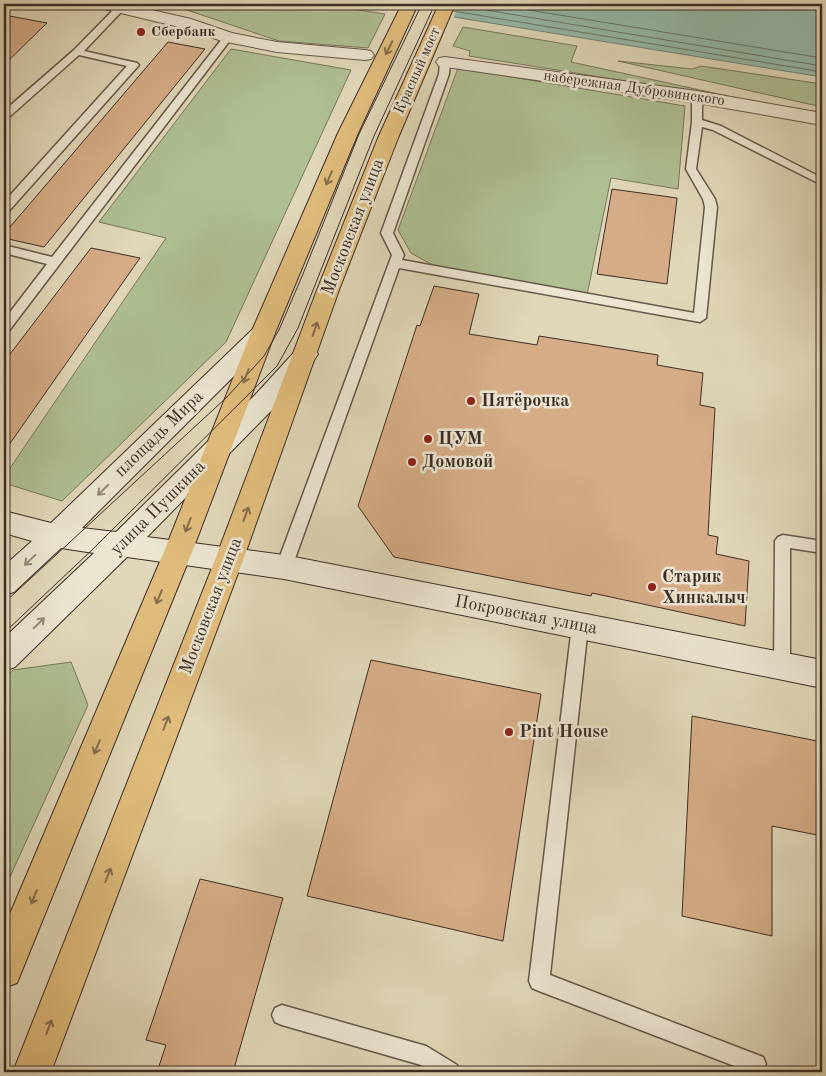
<svg xmlns="http://www.w3.org/2000/svg" width="826" height="1076" viewBox="0 0 826 1076" font-family="'Old Standard TT',serif">
	<rect width="100%" height="100%" fill="#e0d7b8"/>
	<filter id="stains"><feTurbulence type="fractalNoise" baseFrequency=".004" numOctaves="4"/><feColorMatrix values="0 0 0 0 .2 0 0 0 0 .09 0 0 0 0 .02 0 0 0 .5 -.17"/></filter>
	<radialGradient id="worn" r=".72"><stop offset=".6" stop-color="#630" stop-opacity="0"/><stop offset="1" stop-color="#630" stop-opacity=".3"/></radialGradient>
	<g fill="#aebf92" stroke="#76765c">
		<path d="M169 4H320L385 14 368 48 279 41Z"/>
		<path d="M463 27 577 46 571 62 751 101 469 56 470 51 453 46Z"/>
		<path d="M231 49 351 70 226 342 62 501 4 483V477L166 238 99 222Z"/>
		<path d="M618 61 692 69 701 66 822 84V107Z"/>
		<path d="M458 68 685 106 678 189 611 178 587 295 438 268 411 253 398 230Z"/>
		<path d="M71 662 88 705 4 890V679L13 670Z"/>
	</g>
	<path fill="#95baaa" stroke="#728275" d="M374 4H822V77Z"/>
	<path fill="#e0d7b8" d="M399 4H459L453 19 396 10Z"/>
	<g fill="none" stroke-linecap="round" stroke-linejoin="round">
		<g stroke="#697468" stroke-width="1">
			<path d="M492 4 822 58"/>
			<path d="M456 5 822 66"/>
			<path d="M453 11 822 72"/>
		</g>
	</g>
	<g fill="#d5ac85" stroke="#3d2d26">
		<path d="M4 15 47 23 4 65Z"/>
		<path d="M168 42 205 49 44 247 4 238V234Z"/>
		<path d="M612 189 677 198 667 284 597 274Z"/>
		<path d="M91 248 140 258 4 452V362Z"/>
		<path d="M434 286 479 294 469 334 537 345 539 336 658 355 657 365 703 373 700 405 715 408 708 535 718 537 716 554 749 561 745 626 592 593 591 596 394 557 358 506 417 325 420 326Z"/>
		<path d="M371 660 541 694 503 941 307 896Z"/>
		<path d="M692 716 822 742V836L772 826V936L682 916Z"/>
		<path d="M200 879 283 898 233 1072H157L166 1045 146 1040Z"/>
	</g>
	<g fill="none" stroke-linecap="round" stroke-linejoin="round">
		<g stroke="#66584a" stroke-width="3">
			<g id="lane">
				<path d="M121 4 124 5V9L84 51 137 63 139 65 8 212 4 213V202L127 66 79 55 8 118 4 119V111L74 50 118 5Z"/>
				<path d="M228 34 231 35V39L8 332 4 333V320L47 264 4 253V245L52 257 225 35Z"/>
				<path d="M445 59 450 62 449 74 393 233 404 255 402 260 694 313 705 207 703 199 686 169 692 122V97L697 94 702 97V120L721 126 822 178V185L713 130 702 127 696 169 715 199 717 207 706 318 700 322 399 268 292 567 289 572 284 574 279 572 276 567 392 255 381 233 439 74 440 62Z"/>
				<path d="M783 535 822 541V553L790 548V666L788 671 782 674 776 671 774 666 775 541 778 537Z"/>
				<path d="M580 619 586 621 588 626 550 975 763 1057 766 1064 761 1072H750L539 991 532 988 529 981 572 626 574 621Z"/>
				<path d="M282 1005 426 1046 457 1065 460 1072H432L421 1065 282 1025 275 1022 272 1015 275 1008Z"/>
			</g>
		</g>
		<g stroke="#66584a" stroke-width="2">
			<g id="street">
				<path d="M98 4H126L191 19 232 33 277 42 365 50 371 51 374 55 371 59 365 60 277 52 222 41 179 27 100 8Z"/>
				<path d="M445 57 697 91 822 113V125L697 103 439 66 436 62 439 58Z"/>
			</g>
		</g>
		<g stroke="#3d2d26" stroke-width="2">
			<path id="secondary" d="M263 325 271 327 275 333 271 339 82 528 116 532 255 395 298 348 306 345 314 348 318 354 314 360 273 409 147 537 284 555 822 660V688L284 579 127 557 15 667 4 671V638L94 553 61 548 14 592 4 595V566L32 541 4 533V511L51 523 255 327Z"/>
		</g>
		<g stroke="#3d2d26" stroke-width="2">
			<g id="primary">
				<path d="M402 4H418L358 133 275 333 192 552 17 983 4 988V928L164 552 251 333 338 133Z"/>
				<path d="M439 4H455L398 138 339 290 243 560 51 1072H13L215 560 317 290 378 138Z"/>
			</g>
		</g>
		<use href="#lane" fill="#ebe5d1" fill-rule="evenodd"/>
		<use href="#street" fill="#ebe5d1" fill-rule="evenodd"/>
		<use href="#secondary" fill="#ebe5d1" fill-rule="evenodd"/>
		<use href="#primary" fill="#e0bc7c" fill-rule="evenodd"/>
		<g stroke="#3d2d26" stroke-width="1">
			<path d="M4 603 227 397 264 356 279 330 303 274 359 134 422 4"/>
			<path d="M4 633 93 549 277 366 298 328 374 136 435 4"/>
		</g>
	</g>
	<defs><path id="oneway-shaft" d="M-6 0H5M1.5-3L5.5 0L1.5 3" fill="none" stroke-width="1.6" stroke-linecap="round" stroke-linejoin="round" transform="scale(1.25)"/></defs>
	<g stroke="#866d4d">
		<use href="#oneway-shaft" transform="translate(389 48) rotate(116)"/>
		<use href="#oneway-shaft" transform="translate(329 178) rotate(113)"/>
		<use href="#oneway-shaft" transform="translate(315 329) rotate(-71)"/>
		<use href="#oneway-shaft" transform="translate(246 376) rotate(111)"/>
		<use href="#oneway-shaft" transform="translate(246 514) rotate(-70)"/>
		<use href="#oneway-shaft" transform="translate(188 525) rotate(111)"/>
		<use href="#oneway-shaft" transform="translate(159 597) rotate(112)"/>
		<use href="#oneway-shaft" transform="translate(166 723) rotate(-69)"/>
		<use href="#oneway-shaft" transform="translate(97 747) rotate(113)"/>
		<use href="#oneway-shaft" transform="translate(108 875) rotate(-69)"/>
		<use href="#oneway-shaft" transform="translate(34 897) rotate(113)"/>
		<use href="#oneway-shaft" transform="translate(49 1027) rotate(-69)"/>
	</g>
	<g stroke="#94897c">
		<use href="#oneway-shaft" transform="translate(103 490) rotate(136)"/>
		<use href="#oneway-shaft" transform="translate(30 560) rotate(137)"/>
		<use href="#oneway-shaft" transform="translate(39 623) rotate(-44)"/>
	</g>
	<g fill="#8f2418" stroke="#ebe5d1" stroke-width="2">
		<circle cx="141" cy="32" r="5"/>
		<circle cx="471" cy="401" r="5"/>
		<circle cx="428" cy="439" r="5"/>
		<circle cx="412" cy="462" r="5"/>
		<circle cx="652" cy="587" r="5"/>
		<circle cx="509" cy="732" r="5"/>
	</g>
	<g text-anchor="middle" dominant-baseline="central" stroke-width="5" stroke-linejoin="round" paint-order="stroke">
		<g font-size="15" font-weight="bold" fill="#3d2d26" stroke="#ebe5d1" text-anchor="start">
			<text x="151" y="32">Сбербанк</text>
		</g>
		<g font-size="15" fill="#3d2d26" stroke="#ebe5d1">
			<text transform="translate(418 71) rotate(-66)">Красный мост</text>
			<text transform="translate(634 89) rotate(8)">набережная Дубровинского</text>
		</g>
		<g font-size="18" fill="#3d2d26" stroke="#ebe5d1">
			<text transform="translate(353 227) rotate(-69)">Московская улица</text>
			<text transform="translate(159 434) rotate(-44)">площадь Мира</text>
			<text transform="translate(158 508) rotate(-45)">улица Пушкина</text>
			<text transform="translate(211 606) rotate(-69)">Московская улица</text>
			<text transform="translate(526 615) rotate(11)">Покровская улица</text>
		</g>
		<g font-size="18" font-weight="bold" fill="#3d2d26" stroke="#ebe5d1" text-anchor="start">
			<text x="481" y="401">Пятёрочка</text>
			<text x="438" y="439">ЦУМ</text>
			<text x="422" y="462">Домовой</text>
			<text x="662" y="577">Старик<tspan x="662" dy="21">Хинкалыч</tspan></text>
			<text x="519" y="732">Pint House</text>
		</g>
	</g>
	<rect width="826" height="1076" fill="none" stroke="#e0d7b8" stroke-width="20"/>
	<rect x="5" y="5" width="816" height="1066" fill="none" stroke="#3d2d26" stroke-width="2.5"/>
	<rect x="10" y="10" width="806" height="1056" fill="none" stroke="#3d2d26"/>
	<rect width="100%" height="100%" filter="url(#stains)"/>
	<rect width="100%" height="100%" fill="url(#worn)"/>
</svg>
